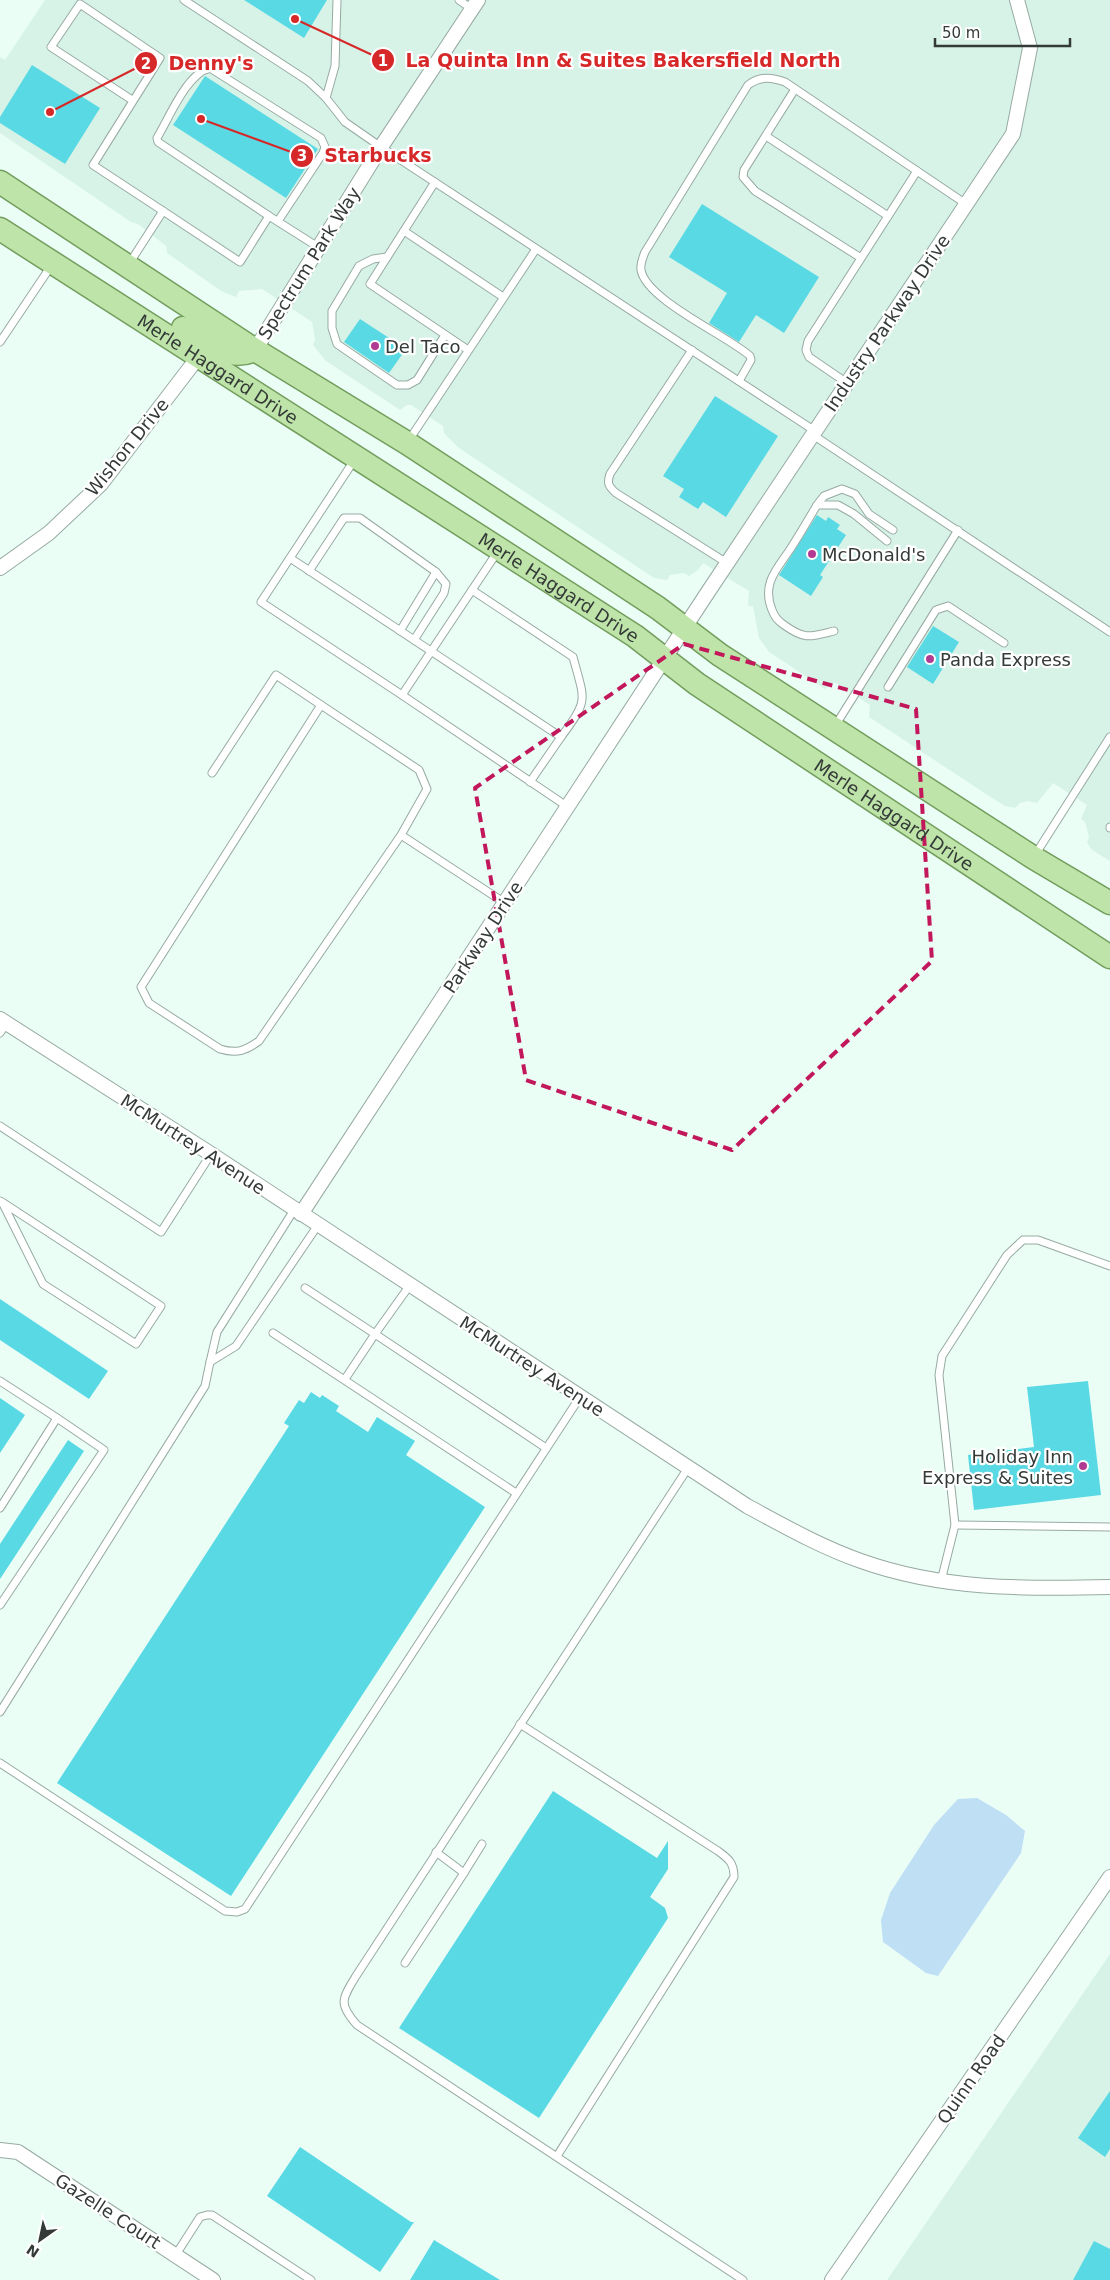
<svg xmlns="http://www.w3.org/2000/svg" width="1110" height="2280" viewBox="0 0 1110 2280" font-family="'DejaVu Sans',sans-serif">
	<rect width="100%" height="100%" fill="#eafef6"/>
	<g fill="#d7f3e8">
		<path d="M45 0H1110V861L1092 850 1087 843 1089 837 1085 822 1081 819 1087 805 1053 783 1037 803 1028 801 1020 803 1015 808 1005 806 989 796 869 717 870 705 841 686 834 682 825 689 769 652 759 638 753 606H748L749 591 703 563 698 570 689 576 684 573 670 575 667 580 654 578 459 448 444 433 443 426 411 405H407L400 410 326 361 313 345 315 340 312 322 262 289 239 291 236 297 221 291 167 253 166 246 138 224 131 222 0 133V57L5 60Z"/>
		<path d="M1110 1954V2280H887Z"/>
	</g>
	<path fill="#bfdff5" d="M977 1798 1006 1815 1025 1831 1021 1853 938 1976 926 1973 883 1942 881 1920 890 1893 934 1825 958 1799Z"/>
	<g fill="#59d9e4">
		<path d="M244 0H327L304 38Z"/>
		<path d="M32 65 100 108 65 164 0 123V117Z"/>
		<path d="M205 76 318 149 286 198 173 125Z"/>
		<path d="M702 204 819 277 784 333 756 315 739 342 709 323 727 293 669 257Z"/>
		<path d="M360 319 406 349 389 373 344 342Z"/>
		<path d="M715 396 778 436 726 517 703 502 698 509 679 497 684 489 663 476Z"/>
		<path d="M817 515 826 521 828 517 840 525 837 529 846 535 820 575 823 577 811 596 779 575Z"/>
		<path d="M933 626 959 642 933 684 907 667Z"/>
		<path d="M0 1299 108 1371 89 1399 0 1340Z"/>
		<path d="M1088 1381 1101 1495 974 1510 968 1455 1034 1447 1027 1387Z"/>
		<path d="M311 1392 320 1398 322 1395 339 1406 336 1411 368 1432 377 1417 415 1441 406 1455 485 1507 231 1896 57 1783 289 1426 284 1423 299 1400 304 1403Z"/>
		<path d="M0 1398 25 1415 0 1453Z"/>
		<path d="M68 1440 84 1451 0 1579V1544Z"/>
		<path d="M553 1791 657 1858 668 1841V1869L650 1897 665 1908 668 1918 539 2118 399 2028Z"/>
		<path d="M1110 2091V2149L1105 2157 1078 2138Z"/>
		<path d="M300 2147 411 2222H414L380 2272 267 2196Z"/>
		<path d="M434 2240 500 2280H410Z"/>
		<path d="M1094 2241 1110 2249V2280H1073Z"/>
	</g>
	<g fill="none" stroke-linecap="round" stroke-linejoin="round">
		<g stroke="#97aaa2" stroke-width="9">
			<g id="lane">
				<path d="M184 0 308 81 326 98 345 122 381 147 815 431"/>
				<path d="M459 0 472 9"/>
				<path d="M795 89 744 170 743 177 755 191 861 258"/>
				<path d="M326 98 335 66 337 0"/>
				<path d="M132 100 51 47 80 4 160 58 93 165 163 211"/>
				<path d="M766 136 888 216"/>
				<path d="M435 182 370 284 468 350"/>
				<path d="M269 216 158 142 157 138C169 118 187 73 210 68L321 138 325 147 323 153 278 221"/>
				<path d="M404 231 503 297"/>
				<path d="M387 257 373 259 359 266 332 311V328L337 344 397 385H408L417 380 445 335"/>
				<path d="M129 264 163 211 240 262 269 216 318 247"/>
				<path d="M0 342 51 266"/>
				<path d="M692 350 610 474C607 483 608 486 616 493L727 563"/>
				<path d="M739 381 751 360 750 356C728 336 646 300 641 270 640 264 643 257 645 252L748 85C760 76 771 77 785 82L966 204"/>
				<path d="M847 383 809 357 806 350 808 341 917 171"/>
				<path d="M813 435 1110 632"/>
				<path d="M409 440 536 249"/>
				<path d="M355 459 261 602 402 695 498 551"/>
				<path d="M817 505 824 496 842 489 855 494 869 514 893 530"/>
				<path d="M290 558 561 737 530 782"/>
				<path d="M309 571 344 518H360L436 572 446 584 444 593 414 640"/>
				<path d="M472 590 573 657C585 702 589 699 561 737"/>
				<path d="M400 631 436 572"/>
				<path d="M834 631C810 637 805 640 784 625 777 620 775 617 772 610 762 585 775 571 789 551 799 536 808 520 817 505H838L854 514 887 541"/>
				<path d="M888 687 936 610 948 606 1004 643"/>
				<path d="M402 695 568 807"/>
				<path d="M835 726 958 530"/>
				<path d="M212 773 276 675 321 705"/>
				<path d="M1110 827V828"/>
				<path d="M401 835 259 1041C245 1051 237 1054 220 1049L149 1003 141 987 321 705 419 770 427 789 401 835 505 903"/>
				<path d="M1035 855 1110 737"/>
				<path d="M0 1033 7 1023"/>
				<path d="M0 1126 161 1232 211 1154"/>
				<path d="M0 1201 2 1202 161 1306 136 1344 43 1284 2 1202"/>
				<path d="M294 1210 217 1332 210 1362 236 1346 318 1225"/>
				<path d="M410 1285 375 1334 546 1448"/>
				<path d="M305 1288 375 1334 345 1379"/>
				<path d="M273 1333 516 1493"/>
				<path d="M0 1381 57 1418 0 1508"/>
				<path d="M688 1468 356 1976C342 1999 338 2004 357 2025L743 2280"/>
				<path d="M955 1525 1110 1527"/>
				<path d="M941 1581 955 1525 939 1375 942 1356 1007 1255 1023 1240H1038L1110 1266"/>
				<path d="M0 1605 104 1450 57 1418"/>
				<path d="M0 1712 205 1386 210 1362"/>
				<path d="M520 1724 718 1851C729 1859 734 1863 734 1877L557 2156"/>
				<path d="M0 1763 225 1911 237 1912 245 1909 580 1397"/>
				<path d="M464 1873 482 1844"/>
				<path d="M405 1963 464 1873 436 1852"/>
				<path d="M175 2256 200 2217 207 2215H212L311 2280"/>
			</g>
		</g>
		<g stroke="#97aaa2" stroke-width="16">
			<g id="street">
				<path d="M255 350 381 147 478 0"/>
				<path d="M0 568 49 533 101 484 199 356"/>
				<path d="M0 1019 211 1154 747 1506C784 1526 821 1547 861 1561 942 1590 1025 1589 1110 1587"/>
				<path d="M301 1214 706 595 1013 134 1030 48 1017 0"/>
				<path d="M0 2150 18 2152 213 2280"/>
				<path d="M832 2280 1110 1877"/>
			</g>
		</g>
		<g stroke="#739d5d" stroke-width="25">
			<g id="primary">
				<path d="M0 182 255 350 407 443 658 608 720 655 1034 858 1110 903"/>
				<path id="s1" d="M0 229 635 636 697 684 1110 957"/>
				<path d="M183 328C205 342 228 362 255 350"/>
			</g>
		</g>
		<use href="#lane" stroke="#fff" stroke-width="7"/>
		<use href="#street" stroke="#fff" stroke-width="14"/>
		<use href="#primary" stroke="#bfe4aa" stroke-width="22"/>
	</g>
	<path fill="none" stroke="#c2185b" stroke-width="4" stroke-dasharray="10 6" stroke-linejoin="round" d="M684 644 916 709 932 961 732 1150 526 1080 475 788Z"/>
	<g fill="#b13b93" stroke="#fff" stroke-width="2">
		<circle cx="375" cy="346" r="5"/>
		<circle cx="812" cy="554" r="5"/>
		<circle cx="930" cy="659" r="5"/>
		<circle cx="1083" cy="1466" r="5"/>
	</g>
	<g text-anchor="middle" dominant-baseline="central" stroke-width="4.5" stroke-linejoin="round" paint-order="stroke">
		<g font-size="18" fill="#333a37" stroke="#fff">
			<text transform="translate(309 263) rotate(-58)">Spectrum Park Way</text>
			<text transform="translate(887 323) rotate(-56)">Industry Parkway Drive</text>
			<text stroke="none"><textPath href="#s1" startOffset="259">Merle Haggard Drive</textPath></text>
			<text transform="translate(127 447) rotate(-51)">Wishon Drive</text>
			<text stroke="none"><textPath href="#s1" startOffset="664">Merle Haggard Drive</textPath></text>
			<text stroke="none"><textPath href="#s1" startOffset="1069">Merle Haggard Drive</textPath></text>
			<text transform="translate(483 937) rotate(-57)">Parkway Drive</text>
			<text transform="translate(193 1144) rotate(33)">McMurtrey Avenue</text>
			<text transform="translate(532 1366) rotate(33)">McMurtrey Avenue</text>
			<text transform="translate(971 2079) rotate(-55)">Quinn Road</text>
			<text transform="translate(108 2211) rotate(33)">Gazelle Court</text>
		</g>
		<g font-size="18" fill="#333a37" stroke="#fff" text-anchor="start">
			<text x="385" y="346">Del Taco</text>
			<text x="822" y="554">McDonald's</text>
			<text x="940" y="659">Panda Express</text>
			<text x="1073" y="1456" text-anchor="end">Holiday Inn<tspan x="1073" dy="21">Express &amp; Suites</tspan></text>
		</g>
	</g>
	<path fill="none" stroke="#d62828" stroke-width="2" d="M295 19L383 60M50 112L146 63M201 119L302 156"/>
	<g fill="#d62828" stroke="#fff" stroke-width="2">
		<circle cx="295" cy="19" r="5"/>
		<circle cx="50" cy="112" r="5"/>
		<circle cx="201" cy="119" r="5"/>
		<circle cx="383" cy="60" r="12"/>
		<circle cx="146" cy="63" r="12"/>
		<circle cx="302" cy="156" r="12"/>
	</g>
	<g font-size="15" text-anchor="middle" font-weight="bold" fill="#fff">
		<text x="383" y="66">1</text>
		<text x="146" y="69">2</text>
		<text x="302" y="161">3</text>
	</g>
	<g font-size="19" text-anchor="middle" font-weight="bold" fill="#d62828" stroke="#fff" stroke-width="4.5" stroke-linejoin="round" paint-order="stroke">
		<text x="623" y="67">La Quinta Inn &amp; Suites Bakersfield North</text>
		<text x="211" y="70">Denny's</text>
		<text x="378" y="162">Starbucks</text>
	</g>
	<g transform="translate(40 2240) rotate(213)" stroke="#ffffff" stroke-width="4" paint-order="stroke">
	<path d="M0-4L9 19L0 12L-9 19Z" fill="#333a37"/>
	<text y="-8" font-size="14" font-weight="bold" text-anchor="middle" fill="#333a37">N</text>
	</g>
	<path d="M935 38v8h135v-8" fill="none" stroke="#333a37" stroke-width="2.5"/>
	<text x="942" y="38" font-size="15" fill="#333a37" stroke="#ffffff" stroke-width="4" paint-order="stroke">50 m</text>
</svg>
